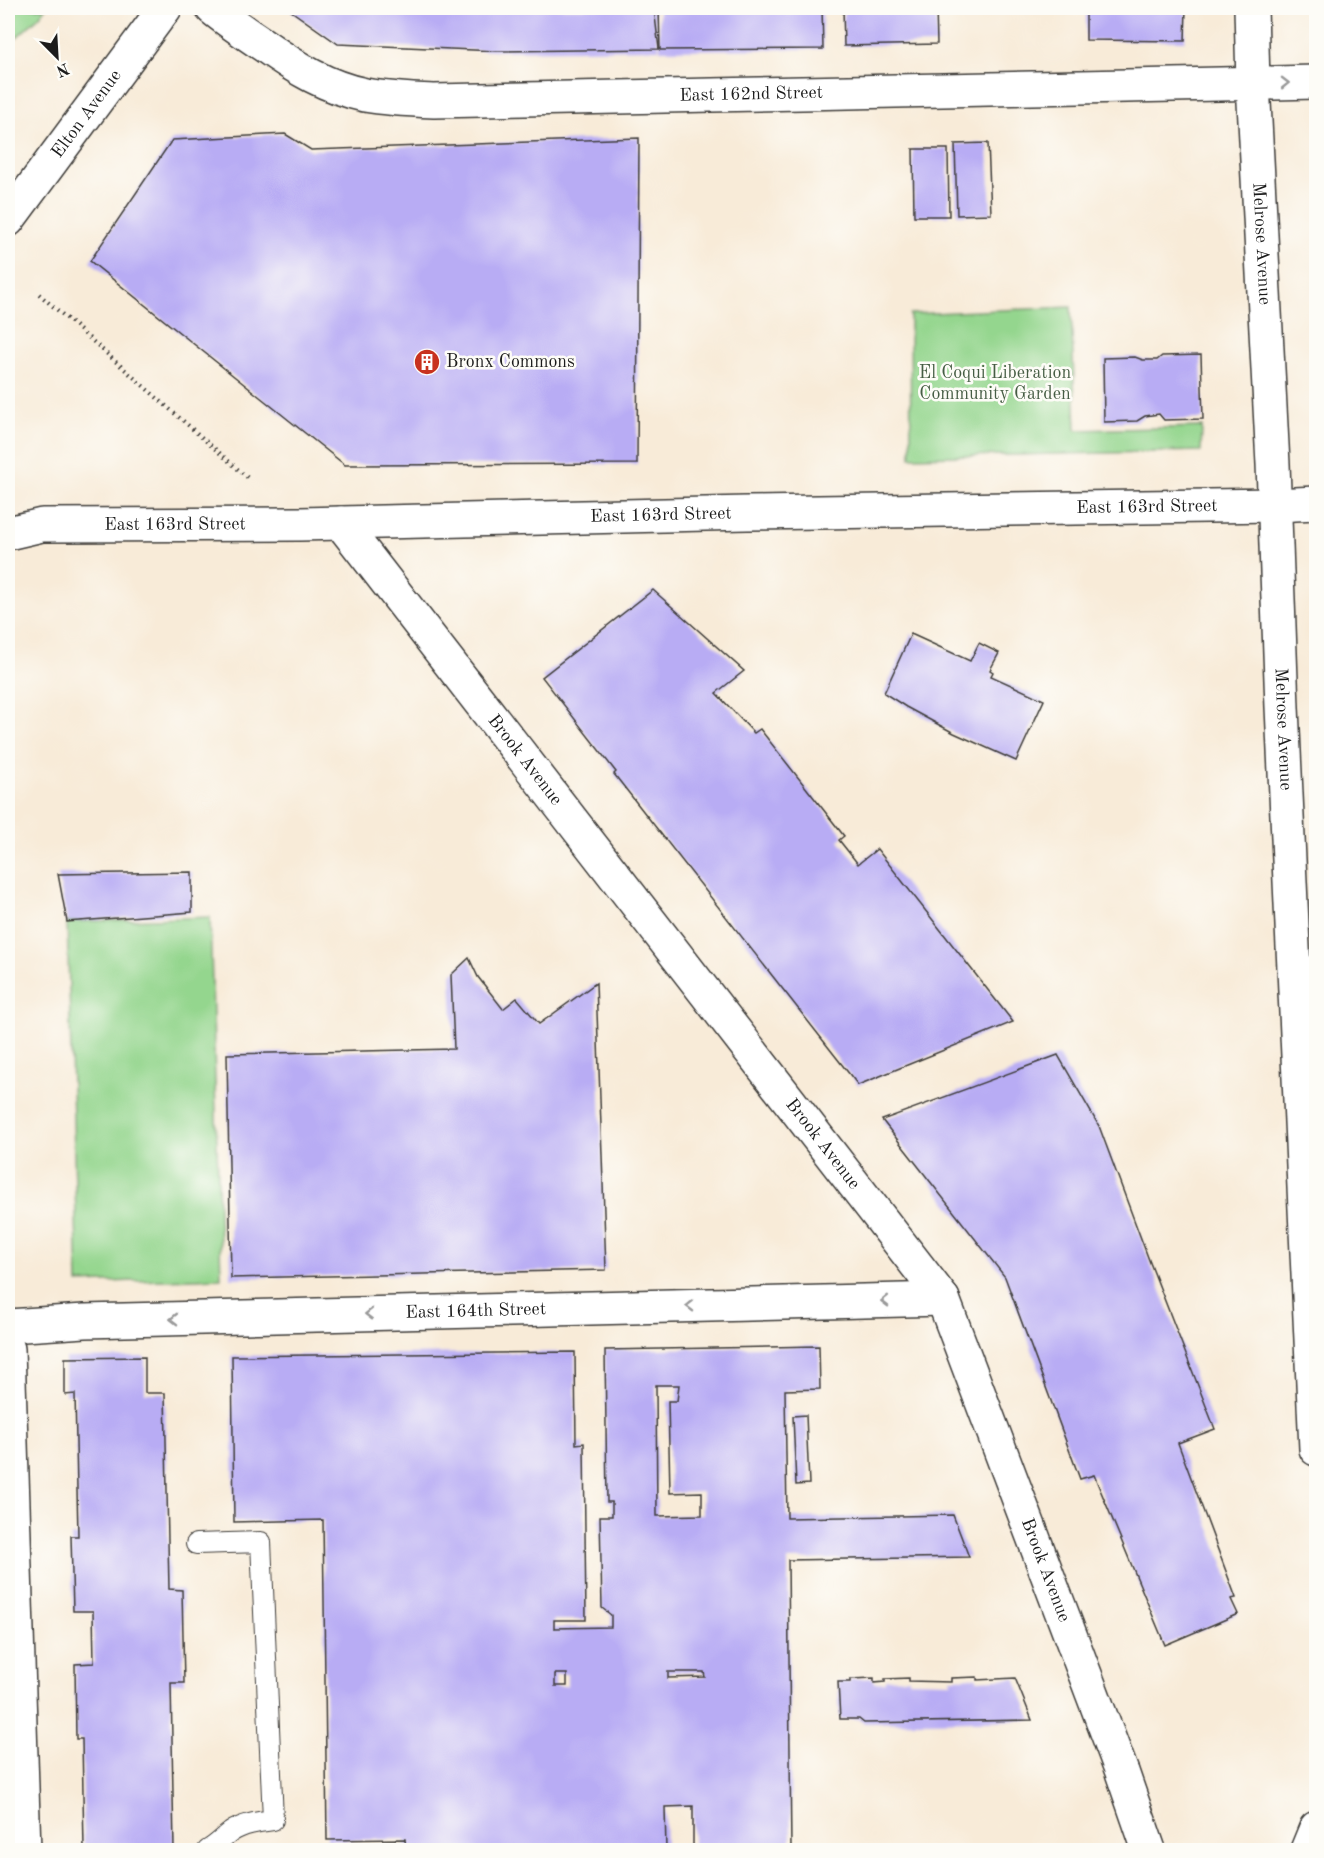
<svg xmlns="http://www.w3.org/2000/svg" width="1324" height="1858" viewBox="0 0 1324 1858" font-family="'Old Standard TT',serif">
	<rect width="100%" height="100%" fill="#fdfcf7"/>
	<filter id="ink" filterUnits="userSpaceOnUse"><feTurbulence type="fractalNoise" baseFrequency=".0167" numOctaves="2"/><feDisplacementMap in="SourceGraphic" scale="12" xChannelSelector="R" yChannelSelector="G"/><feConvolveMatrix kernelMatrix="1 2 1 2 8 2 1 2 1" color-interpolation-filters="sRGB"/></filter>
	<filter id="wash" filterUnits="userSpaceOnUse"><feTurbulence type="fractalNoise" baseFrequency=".008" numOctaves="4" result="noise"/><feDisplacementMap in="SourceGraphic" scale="24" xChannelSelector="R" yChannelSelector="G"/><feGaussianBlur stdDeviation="1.35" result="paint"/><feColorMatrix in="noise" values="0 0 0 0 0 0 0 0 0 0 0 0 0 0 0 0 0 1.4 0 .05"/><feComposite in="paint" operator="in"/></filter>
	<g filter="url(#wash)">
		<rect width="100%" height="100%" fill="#f8ebd8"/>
		<g fill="#94d68e" stroke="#587955" stroke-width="1.5">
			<path d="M8 8H46L39 17 8 45Z"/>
			<path d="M1071 307 1076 430 1202 427 1201 451 911 457 910 314Z"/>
			<path d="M210 917 221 1278 78 1283 67 922Z"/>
		</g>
		<g id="blocks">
			<g fill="#b8acf4" fill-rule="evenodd">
				<path d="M287 8H654L659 49 496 51 338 44Z"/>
				<path d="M659 8H822L823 49 660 50Z"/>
				<path d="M843 8H936L937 44 844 46Z"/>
				<path d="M1086 8H1186L1185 41 1086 40Z"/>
				<path d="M285 134 311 150 639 138 637 464 345 465 90 261 172 140Z"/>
				<path d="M988 143 991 214 957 215 955 144Z"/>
				<path d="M913 149H948L949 216H914Z"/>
				<path d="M1201 355 1203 419 1164 420 1159 414 1145 416 1137 421 1104 422 1103 358 1135 357 1143 360H1157L1162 356Z"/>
				<path d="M653 590 744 671 716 693 754 733 760 729 844 836 839 840 858 864 877 849 1013 1022 858 1085 614 774 616 772 542 677Z"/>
				<path d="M911 634 970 661 979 643 999 653 990 670 993 672 991 676 1044 700 1016 761 954 733 906 707 884 693Z"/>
				<path d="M192 872V912L67 922 58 874Z"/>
				<path d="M469 958 478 977 503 1009 517 998 539 1024 596 983 606 1270 231 1278 227 1054 454 1049 451 975Z"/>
				<path d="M1058 1055 1099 1126 1149 1260 1215 1429 1178 1443 1236 1598 1231 1599 1238 1614 1165 1645 1094 1475 1080 1479 1005 1277 882 1120Z"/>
				<path d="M819 1346 820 1389 785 1390 787 1518 953 1515 969 1557 788 1560 791 1850H693V1806L665 1807 666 1850H406L405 1839 327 1840 323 1520 234 1522 232 1356 575 1352 576 1444 584 1443 586 1620H554V1628L611 1627V1615L602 1608 600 1516H612V1502H607L605 1350ZM656 1385H679L677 1401H668L670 1493 702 1492V1515L657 1516ZM668 1672H704L705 1677 668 1678ZM555 1674H567V1686H555Z"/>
				<path d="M145 1357V1393H165L169 1589 182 1590 184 1683H171L174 1850H84L82 1739H76L75 1664 94 1663 93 1611H73L71 1536H78L75 1394 65 1395V1358Z"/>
				<path d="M806 1415 809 1484 796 1485 793 1416Z"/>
				<path d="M977 1677V1680L1015 1678 1032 1720 864 1723 859 1719H840L838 1682H850V1679L874 1678V1683L885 1682V1679L909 1678V1681L951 1682V1678Z"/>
			</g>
		</g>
	</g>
	<g filter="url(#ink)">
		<use href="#blocks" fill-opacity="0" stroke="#3d3b38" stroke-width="1.5"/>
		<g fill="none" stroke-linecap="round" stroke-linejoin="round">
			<g stroke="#3d3b38" stroke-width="22">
				<path id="service" d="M196 1544 261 1542 273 1820C258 1822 243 1824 231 1832 223 1838 217 1845 208 1850"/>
			</g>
			<g stroke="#3d3b38" stroke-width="36">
				<g id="minor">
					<path id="s1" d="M212 8C229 22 247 34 265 46 296 68 326 87 365 95 388 99 411 100 434 101L1316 82"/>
					<path d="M1275 505 1316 503"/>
					<path id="s2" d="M8 1326 85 1321 943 1299"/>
					<path d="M8 1349 24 1850"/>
				</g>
			</g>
			<g stroke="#3d3b38" stroke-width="36">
				<g id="secondary">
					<path id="s3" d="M1251 8 1253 83 1273 464 1282 707 1316 1449"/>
					<path id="s4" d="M8 220 165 8"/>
					<path id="s5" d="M341 523 943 1299 1122 1772 1149 1850"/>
					<path id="s6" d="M8 533 42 525 300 524 747 513 1275 505"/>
					<path d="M1307 1850 1316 1828"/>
				</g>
			</g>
			<path stroke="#3d3b38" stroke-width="4" stroke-dasharray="1.5 4.5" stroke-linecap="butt" d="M39 294 248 478"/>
			<use href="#service" stroke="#fff" stroke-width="20"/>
			<use href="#minor" stroke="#fff" stroke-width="33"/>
			<use href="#secondary" stroke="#fff" stroke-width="33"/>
		</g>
		<defs><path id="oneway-chevron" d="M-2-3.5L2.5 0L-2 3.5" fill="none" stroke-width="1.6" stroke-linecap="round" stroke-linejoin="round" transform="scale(1.5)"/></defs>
		<g stroke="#999">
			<use href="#oneway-chevron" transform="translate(1285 83) rotate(-1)"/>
			<use href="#oneway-chevron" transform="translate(885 1301) rotate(179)"/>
			<use href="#oneway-chevron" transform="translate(690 1306) rotate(179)"/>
			<use href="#oneway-chevron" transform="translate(369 1314) rotate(179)"/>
			<use href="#oneway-chevron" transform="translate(174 1319) rotate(179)"/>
		</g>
	</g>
	<defs>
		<g id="building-disc" transform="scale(1.35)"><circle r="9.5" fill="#c8321e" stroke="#fdfcf7"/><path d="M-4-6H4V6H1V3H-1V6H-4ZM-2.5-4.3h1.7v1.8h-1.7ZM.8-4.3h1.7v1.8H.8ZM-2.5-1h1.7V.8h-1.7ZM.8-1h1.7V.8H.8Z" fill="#fff"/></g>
	</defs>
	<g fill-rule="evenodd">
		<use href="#building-disc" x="427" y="362"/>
	</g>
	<g text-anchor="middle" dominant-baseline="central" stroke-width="5" stroke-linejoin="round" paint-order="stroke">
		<g font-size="18" fill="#1c1c1c" stroke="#fdfcf7">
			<text stroke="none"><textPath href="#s1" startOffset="564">East 162nd Street</textPath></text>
			<text stroke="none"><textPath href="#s4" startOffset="132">Elton Avenue</textPath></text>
			<text stroke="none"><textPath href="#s3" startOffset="236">Melrose Avenue</textPath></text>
			<text stroke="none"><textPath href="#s6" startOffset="1140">East 163rd Street</textPath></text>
			<text stroke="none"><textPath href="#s6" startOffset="654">East 163rd Street</textPath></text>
			<text stroke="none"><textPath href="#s6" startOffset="168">East 163rd Street</textPath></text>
			<text stroke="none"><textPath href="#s3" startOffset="722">Melrose Avenue</textPath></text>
			<text stroke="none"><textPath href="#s5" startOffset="300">Brook Avenue</textPath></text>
			<text stroke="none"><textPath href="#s5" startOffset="786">Brook Avenue</textPath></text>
			<text stroke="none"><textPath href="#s2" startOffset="468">East 164th Street</textPath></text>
			<text stroke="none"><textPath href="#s5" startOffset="1272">Brook Avenue</textPath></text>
		</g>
		<g font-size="18" fill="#1c1c1c" stroke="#fdfcf7" text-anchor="start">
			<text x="446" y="362">Bronx Commons</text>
		</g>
		<g font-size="18" fill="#465d44" stroke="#fdfcf7">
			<text x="995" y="373">El Coqui Liberation<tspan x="995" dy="21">Community Garden</tspan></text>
		</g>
	</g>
	<rect width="1324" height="1858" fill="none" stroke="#fdfcf7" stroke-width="30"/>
	<g transform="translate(57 57) rotate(156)" stroke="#fdfcf7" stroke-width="4.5" paint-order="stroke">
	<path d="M0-4.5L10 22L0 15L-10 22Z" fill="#1c1c1c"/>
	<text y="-9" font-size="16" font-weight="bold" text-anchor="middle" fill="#1c1c1c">N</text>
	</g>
</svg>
